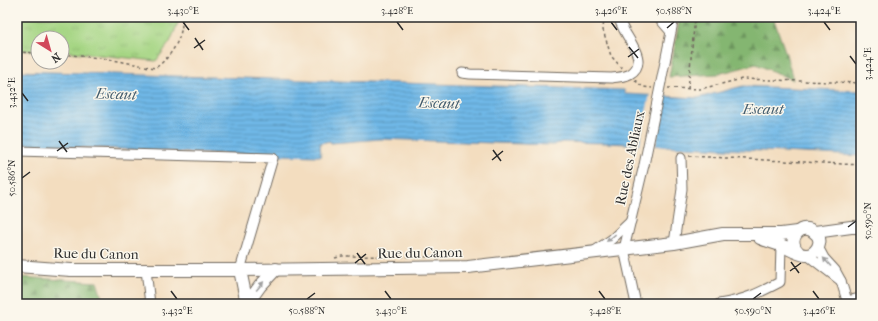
<svg xmlns="http://www.w3.org/2000/svg" width="878" height="321" viewBox="0 0 878 321" font-family="'IM FELL French Canon',serif">
	<defs>
		<pattern id="grass-tufts" width="24" height="20" patternUnits="userSpaceOnUse"><rect width="24" height="20" fill="#a5d583"/><path d="M3 7l-1-3M5 7V3M7 7l1-3M15 17l-1-3M17 17v-4M19 17l1-3" fill="none" stroke="#8eb771"/></pattern>
		<pattern id="forest-firs" width="22" height="20" patternUnits="userSpaceOnUse"><rect width="22" height="20" fill="#84b671"/><path d="M5 1l3.5 6h-7zM16 11l3.5 6h-7z" fill="#6c945d"/></pattern>
		<pattern id="water-rules" width="6" height="5" patternUnits="userSpaceOnUse"><rect width="6" height="5" fill="#6fb8e7"/><path d="M0 2.5h6" fill="none" stroke="#5b96bb"/></pattern>
	</defs>
	<rect width="100%" height="100%" fill="#fbf7ec"/>
	<filter id="ink" filterUnits="userSpaceOnUse"><feTurbulence type="fractalNoise" baseFrequency=".025" numOctaves="2"/><feDisplacementMap in="SourceGraphic" scale="8" xChannelSelector="R" yChannelSelector="G"/><feConvolveMatrix kernelMatrix="1 2 1 2 8 2 1 2 1" color-interpolation-filters="sRGB"/></filter>
	<filter id="wash" filterUnits="userSpaceOnUse"><feTurbulence type="fractalNoise" baseFrequency=".012" numOctaves="4" result="noise"/><feDisplacementMap in="SourceGraphic" scale="16" xChannelSelector="R" yChannelSelector="G"/><feGaussianBlur stdDeviation="0.9" result="paint"/><feColorMatrix in="noise" values="0 0 0 0 0 0 0 0 0 0 0 0 0 0 0 0 0 1.4 0 .05"/><feComposite in="paint" operator="in"/></filter>
	<g filter="url(#wash)">
		<rect width="100%" height="100%" fill="#f3ddbf"/>
		<path fill="url(#grass-tufts)" stroke="#688057" d="M17 17H180V18L170 42 156 61 62 51V38H38V51L17 50Z"/>
		<g fill="url(#forest-firs)" stroke="#58704e">
			<path d="M680 17H773L786 54 793 80 756 64 718 74 669 77Z"/>
			<path d="M17 277 97 282 104 304H17Z"/>
		</g>
		<path fill="url(#water-rules)" stroke="#4d7289" d="M17 71 624 90 625 94 698 98 743 86 861 91V156L608 143 562 142 553 145 380 139 331 143 330 141 320 143 321 156 195 153 17 144Z"/>
		<path fill="#f3ddbf" d="M650 94H666L655 148 639 147Z"/>
	</g>
	<g filter="url(#ink)">
		<g fill="none" stroke-linecap="round" stroke-linejoin="round">
			<g stroke="#71695f" stroke-width="11">
				<g id="minor">
					<path d="M658 17 671 32"/>
					<path d="M462 73 470 74 612 78C618 77 625 77 630 74 650 62 627 39 622 26 620 23 620 20 619 17"/>
					<path d="M661 82 674 17"/>
					<path d="M17 151 273 158 240 270"/>
					<path d="M674 243 682 189 681 158"/>
					<path d="M593 252 612 239 631 221"/>
					<path d="M807 255 841 281 835 270 824 258 818 247"/>
					<path d="M146 270 150 304"/>
					<path d="M841 281 848 304"/>
					<path d="M847 301 861 298"/>
					<path d="M636 304 624 249 644 165"/>
					<path d="M719 304C745 300 757 294 780 282L781 245"/>
				</g>
			</g>
			<g stroke="#71695f" stroke-width="14">
				<g id="major">
					<path d="M815 232 851 227H861"/>
					<path d="M760 238C767 241 775 243 783 246 790 249 799 255 806 255 812 255 818 250 819 244 820 240 819 236 815 233 803 220 784 239 799 253"/>
					<path d="M17 266 71 270H240L468 267 674 243 723 234H781L797 232"/>
					<path d="M240 270 247 304"/>
					<path d="M247 304 260 286 276 269"/>
				</g>
			</g>
			<g stroke="#71695f" stroke-width="1.5" stroke-dasharray="3 3" stroke-linecap="butt">
				<path d="M604 17 603 30 611 56 622 68"/>
				<path d="M17 52 38 53"/>
				<path d="M62 54 108 59 155 68C171 58 184 36 182 17"/>
				<path d="M635 80C642 87 642 87 652 88"/>
				<path d="M860 83 859 67H861"/>
				<path d="M668 88 700 89 742 79 861 83"/>
				<path d="M688 89 695 17"/>
				<path d="M689 156 861 165"/>
				<path d="M335 258 342 256 441 257"/>
			</g>
			<use href="#minor" stroke="#fff" stroke-width="9"/>
			<use href="#major" stroke="#fff" stroke-width="12"/>
			<g stroke="#71695f" stroke-width="11" stroke-linecap="butt">
				<path id="minor-bridge" d="M644 165 661 82"/>
			</g>
			<use href="#minor-bridge" stroke="#fff" stroke-width="9"/>
		</g>
		<defs><path id="oneway-solid" d="M-6-.8H1V-3.2L6.5 0L1 3.2V.8H-6Z"/></defs>
		<g fill="#a0a0a0">
			<use href="#oneway-solid" transform="translate(611 238) rotate(141)"/>
			<use href="#oneway-solid" transform="translate(827 262) rotate(-132)"/>
			<use href="#oneway-solid" transform="translate(260 286) rotate(-50)"/>
		</g>
	</g>
	<path fill="none" stroke="#2b2b2b" stroke-width="1.5" d="M183 22 189 30M397 22 403 30M611 22 617 30M824 22 830 30M667 28 674 22M195 38 203 50M629 47 638 58M194 48 205 40M850 56 856 64M628 57 639 49M22 93 28 101M59 141 67 152M493 150 501 161M57 151 68 143M492 160 503 151M22 178 30 172M848 227 856 221M357 253 365 264M791 262 799 273M355 263 366 254M790 271 801 263M171 291 177 299M385 291 391 299M599 291 605 299M813 291 819 299M307 299 315 293M753 299 761 293"/>
	<g text-anchor="middle" dominant-baseline="central" stroke-width="3" stroke-linejoin="round" paint-order="stroke">
		<g font-size="14" fill="#2b2b2b" stroke="#fbf7ec">
			<text transform="translate(630 158) rotate(-78)">Rue des Abliaux</text>
			<text transform="translate(420 253) rotate(-1)">Rue du Canon</text>
			<text transform="translate(96 254) rotate(1)">Rue du Canon</text>
		</g>
		<g font-size="15" font-style="italic" fill="#435c6d" stroke="#fbf7ec">
			<text transform="translate(116 94) rotate(2)">Escaut</text>
			<text transform="translate(439 103) rotate(2)">Escaut</text>
			<text x="763" y="109">Escaut</text>
		</g>
	</g>
	<rect width="878" height="321" fill="none" stroke="#fbf7ec" stroke-width="44"/>
	<g transform="translate(50 50) rotate(143)"><circle r="19" fill="#fbf7ec" stroke="#a8a59f"/>
	<path d="M0-3L7 15L0 10L-7 15Z" fill="#d1495b"/>
	<text y="-6" font-size="11" font-weight="bold" text-anchor="middle" fill="#2b2b2b">N</text>
	</g>
	<rect x="22" y="22" width="834" height="277" fill="none" stroke="#2b2b2b" stroke-width="1.5"/>
	<g font-size="10" text-anchor="middle" fill="#2b2b2b">
		<text x="183" y="14">3.430°E</text>
		<text x="397" y="14">3.428°E</text>
		<text x="611" y="14">3.426°E</text>
		<text x="674" y="14">50.588°N</text>
		<text x="824" y="14">3.424°E</text>
		<text transform="translate(867 64) rotate(-90)" y="4">3.424°E</text>
		<text transform="translate(11 93) rotate(-90)" y="4">3.432°E</text>
		<text transform="translate(11 178) rotate(-90)" y="4">50.586°N</text>
		<text transform="translate(867 221) rotate(-90)" y="4">50.590°N</text>
		<text x="177" y="314">3.432°E</text>
		<text x="307" y="314">50.588°N</text>
		<text x="391" y="314">3.430°E</text>
		<text x="605" y="314">3.428°E</text>
		<text x="753" y="314">50.590°N</text>
		<text x="819" y="314">3.426°E</text>
	</g>
</svg>
